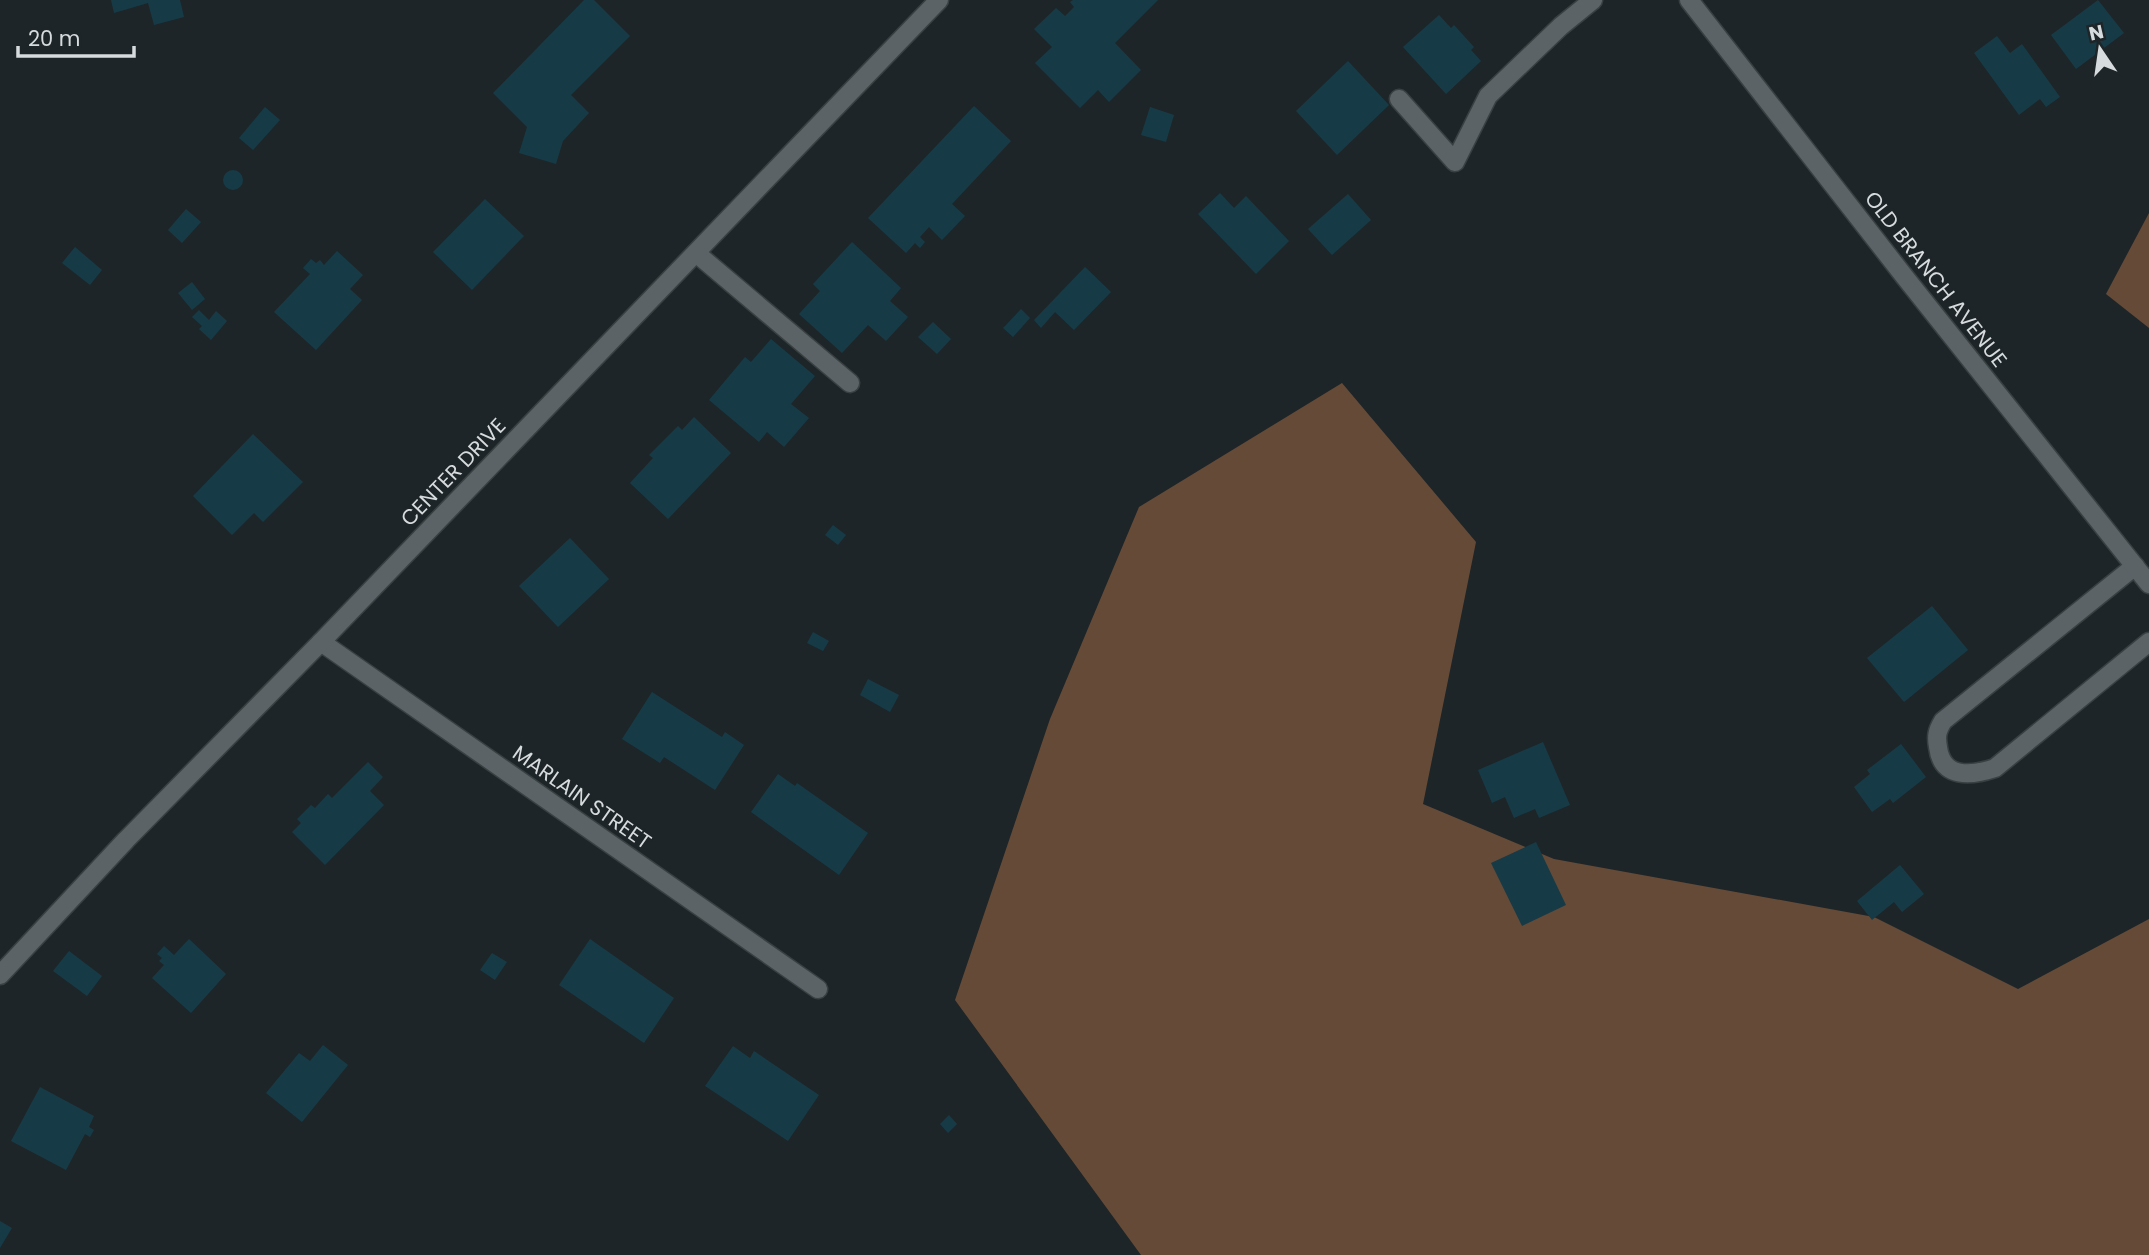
<svg xmlns="http://www.w3.org/2000/svg" width="2149" height="1255" viewBox="0 0 2149 1255" font-family="Poppins,sans-serif">
	<rect width="100%" height="100%" fill="#1e2528"/>
	<g fill="#654b37">
		<path d="M2149 213V328L2106 294Z"/>
		<path d="M1342 383 1476 542 1423 804 1554 859 1874 917 2018 989 2149 919V1255H1141L955 1000 1050 719 1139 507Z"/>
	</g>
	<g fill="#163b47">
		<path d="M111 0H180L184 17 154 25 148 3 114 13Z"/>
		<path d="M584 0H594L630 36 571 95 589 113 563 141 556 164 519 153 527 127 493 93Z"/>
		<path d="M1073 0H1158L1115 43 1141 70 1109 102 1098 90 1080 108 1035 63 1052 47 1034 29 1056 8 1065 16 1074 7 1070 2Z"/>
		<path d="M2098 0 2124 33 2076 69 2051 35Z"/>
		<path d="M1439 15 1451 28 1454 25 1474 47 1471 50 1481 61 1446 94 1403 47Z"/>
		<path d="M1997 36 2010 53 2022 44 2060 97 2046 107 2040 99 2019 115 1974 53Z"/>
		<path d="M1348 61 1389 105 1337 155 1296 111Z"/>
		<path d="M974 106 1011 141 952 204 965 216 942 240 929 227 920 237 925 242 920 248 915 243 906 253 868 218Z"/>
		<path d="M265 107 280 120 253 150 239 138Z"/>
		<path d="M1150 107 1174 115 1166 142 1141 135Z"/>
		<circle cx="233" cy="180" r="10"/>
		<path d="M1220 193 1234 208 1246 196 1289 241 1256 274 1198 214Z"/>
		<path d="M1348 194 1371 220 1332 255 1308 229Z"/>
		<path d="M485 199 524 236 472 290 433 252Z"/>
		<path d="M186 209 201 222 182 243 168 230Z"/>
		<path d="M852 242 901 288 890 301 908 317 886 341 868 325 842 353 799 314 820 291 813 284Z"/>
		<path d="M75 247 102 270 90 285 62 263Z"/>
		<path d="M337 251 363 275 350 289 362 300 316 350 274 312 310 274 303 268 311 259 316 263 320 260 324 265Z"/>
		<path d="M1085 267 1111 292 1074 330 1055 312 1041 328 1034 320Z"/>
		<path d="M192 282 205 299 192 310 178 293Z"/>
		<path d="M1021 309 1030 318 1013 337 1003 328Z"/>
		<path d="M199 310 209 320 216 311 227 321 211 340 199 329 202 326 192 317Z"/>
		<path d="M933 322 951 339 937 354 918 337Z"/>
		<path d="M771 339 815 376 791 404 809 418 784 447 767 432 759 442 709 400 745 357 751 362Z"/>
		<path d="M694 417 731 453 668 519 630 483 653 458 649 455 678 426 682 430Z"/>
		<path d="M253 434 303 482 263 522 254 513 232 535 193 496Z"/>
		<path d="M833 525 846 535 838 545 825 535Z"/>
		<path d="M570 538 609 579 558 627 519 586Z"/>
		<path d="M1932 606 1968 650 1904 702 1867 658Z"/>
		<path d="M813 632 829 641 823 651 807 643Z"/>
		<path d="M868 679 899 695 890 712 860 695Z"/>
		<path d="M652 692 722 737 725 732 744 745 715 790 664 757 660 763 622 739Z"/>
		<path d="M1543 742 1570 805 1539 818 1535 809 1514 818 1505 797 1492 803 1478 770Z"/>
		<path d="M1901 744 1926 777 1893 803 1890 799 1872 812 1854 787 1870 774 1867 770Z"/>
		<path d="M368 762 383 777 370 791 384 805 325 865 292 832 301 823 297 819 311 805 315 808 328 794 332 798Z"/>
		<path d="M778 774 795 786 797 783 868 833 839 875 751 812Z"/>
		<path d="M1536 842 1566 905 1522 926 1491 863Z"/>
		<path d="M1900 865 1924 894 1902 912 1894 902 1872 920 1857 901Z"/>
		<path d="M189 939 226 974 191 1013 152 978 164 965 159 961 162 958 157 954 164 946 174 955Z"/>
		<path d="M590 939 674 998 644 1043 559 985Z"/>
		<path d="M69 951 102 976 87 996 53 971Z"/>
		<path d="M492 953 507 962 495 980 480 970Z"/>
		<path d="M323 1045 348 1065 302 1122 266 1093 299 1053 310 1061Z"/>
		<path d="M733 1046 750 1058 754 1051 819 1095 788 1141 705 1086Z"/>
		<path d="M40 1087 94 1116 89 1127 94 1130 90 1137 85 1134 66 1170 11 1141Z"/>
		<path d="M949 1115 957 1124 948 1133 940 1124Z"/>
		<path d="M0 1221 12 1228 0 1248Z"/>
	</g>
	<g fill="none" stroke-linecap="round" stroke-linejoin="round">
		<g stroke="#394042" stroke-width="21">
			<g id="service">
				<path d="M1399 99 1455 162 1488 96 1561 26 1593 0"/>
				<path d="M696 253 850 383"/>
				<path d="M2135 566 1943 721C1937 731 1936 736 1938 747 1942 779 1971 776 1995 768L2149 642"/>
			</g>
		</g>
		<g stroke="#394042" stroke-width="21">
			<g id="minor">
				<path d="M321 642 818 989"/>
				<path d="M0 975 126 840 321 642 939 0"/>
			</g>
		</g>
		<g stroke="#394042" stroke-width="21">
			<path id="tertiary" d="M1689 0 1904 276 2149 584"/>
		</g>
		<use href="#service" stroke="#5b6367" stroke-width="18"/>
		<use href="#minor" stroke="#5b6367" stroke-width="18"/>
		<use href="#tertiary" stroke="#5b6367" stroke-width="18"/>
	</g>
	<g text-anchor="middle" dominant-baseline="central" stroke-width="5" stroke-linejoin="round" paint-order="stroke">
		<g font-size="21" fill="#d6dbdd" stroke="#1e2528">
			<text transform="translate(1936 279) rotate(52)">OLD BRANCH AVENUE</text>
			<text transform="translate(453 472) rotate(-46)">CENTER DRIVE</text>
			<text transform="translate(582 797) rotate(35)">MARLAIN STREET</text>
		</g>
	</g>
	<g transform="translate(2100 49) rotate(347)" stroke="#1e2528" stroke-width="5" paint-order="stroke">
	<path d="M0-5L12 26L0 18L-12 26Z" fill="#d6dbdd"/>
	<text y="-10" font-size="19" font-weight="bold" text-anchor="middle" fill="#d6dbdd">N</text>
	</g>
	<path d="M18 46v10h116v-10" fill="none" stroke="#d6dbdd" stroke-width="3.5"/>
	<text x="28" y="46" font-size="21" fill="#d6dbdd" stroke="#1e2528" stroke-width="5" paint-order="stroke">20 m</text>
</svg>
